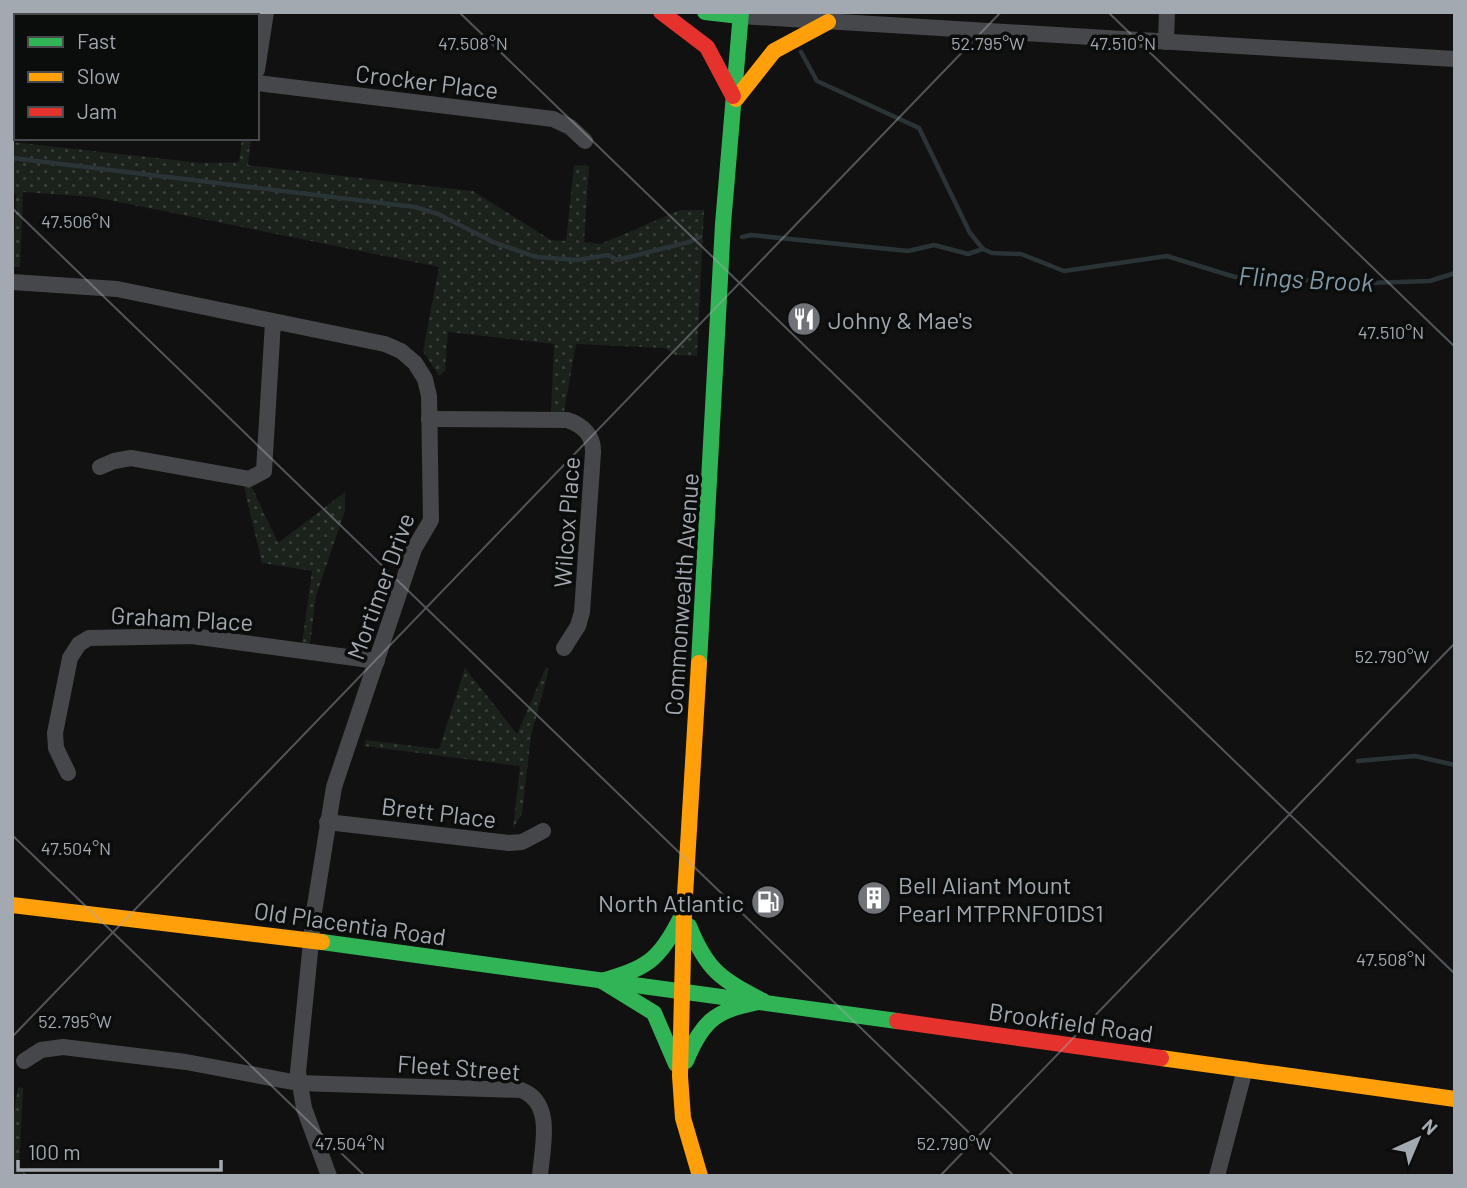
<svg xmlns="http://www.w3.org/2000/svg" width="1467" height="1188" viewBox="0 0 1467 1188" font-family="Barlow,sans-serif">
	<defs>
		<pattern id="park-dots" width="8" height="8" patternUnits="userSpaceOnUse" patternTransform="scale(1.75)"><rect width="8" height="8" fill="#1b211b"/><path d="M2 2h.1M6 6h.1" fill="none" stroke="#393e3a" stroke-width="1.8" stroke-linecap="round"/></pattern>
	</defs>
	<rect width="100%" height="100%" fill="#111"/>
	<g fill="url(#park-dots)">
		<path d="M242 138H251L248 165 473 191 551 240 566 241 574 165 589 166 584 242 601 244 680 210H704L697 356 675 355 665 348 576 344 564 412H551L554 344 448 332 445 371 439 376 423 351 439 267 94 197 23 192 20 267H13L16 194 12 193V142L202 163 239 162Z"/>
		<path d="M249 481 278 543 345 492V511L316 596 310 644H302L312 571 262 563 243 483Z"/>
		<path d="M546 667 549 669 531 736 522 813 513 829 520 766 364 746 366 740 439 749 465 668 517 734Z"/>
		<path d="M18 1087 23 1088 19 1170 31 1176H12V1125Z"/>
	</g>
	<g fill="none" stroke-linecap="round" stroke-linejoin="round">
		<g stroke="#2a3336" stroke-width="4.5">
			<path d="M801 52 817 81 919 128 970 233 983 249 992 253 1021 254 1064 271 1167 256 1235 277 1369 283 1430 281 1455 273"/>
			<path d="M12 158 415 207 438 214 493 242 536 257 577 260 608 255 617 260 689 242 700 237"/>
			<path d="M742 237 751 235 908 251 934 245 968 254 983 249"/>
			<path d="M1358 761 1415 756 1455 765"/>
		</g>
		<g stroke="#45474a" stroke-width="16">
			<path d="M740 16 1455 59"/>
			<path d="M1166 42 1167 12"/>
			<path d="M12 55H16"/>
			<path d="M257 70 266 12"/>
			<path d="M257 83 553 119 570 127 585 141"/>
			<path d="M12 282 117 289 385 344 401 351 415 363 425 379 429 396 431 520 414 549 334 787 314 912 298 1072 304 1108 329 1176"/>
			<path d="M429 419 567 420C583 425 594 436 593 453L582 612 578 626 564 648"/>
			<path d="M100 467 114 461 131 458 249 479 264 471 273 322"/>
			<path d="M68 773 56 748 55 733 70 658 79 644 89 638 192 636 377 661"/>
			<path d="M327 822 509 843 522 842 543 831"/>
			<path d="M24 1061 41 1050 63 1047 186 1062 298 1083 521 1090C555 1103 542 1147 540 1176"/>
			<path d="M1217 1176 1245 1069"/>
		</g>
		<g stroke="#30b455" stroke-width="16">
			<path d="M705 12 740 16"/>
			<path d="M699 663 723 224 741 12"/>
			<path d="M689 926C707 971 721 979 763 1001"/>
			<path d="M322 942 897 1021"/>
			<path d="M602 981 654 1013 676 1064"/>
			<path d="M602 981C646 968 659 961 680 919"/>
			<path d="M686 1061C704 1017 718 1010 763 1001"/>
		</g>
		<g stroke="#ff9f0a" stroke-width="16">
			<path d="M736 99 774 51 828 22"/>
			<path d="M699 663 684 912 680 1076 683 1118 700 1176"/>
			<path d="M12 905 322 942"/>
			<path d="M1161 1058 1455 1099"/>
		</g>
		<g stroke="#e5322d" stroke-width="16">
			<path d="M661 12 707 47 733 96"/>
			<path d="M897 1021 1161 1058"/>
		</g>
	</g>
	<path fill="none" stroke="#a3a9b1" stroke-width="2" stroke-opacity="0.45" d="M459 12 1455 974M1108 12 1455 347M12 208 1014 1176M12 835 365 1176M12 1037 1001 12M940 1176 1455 643"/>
	<defs>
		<g id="restaurant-disc" transform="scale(1.75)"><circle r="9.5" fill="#707479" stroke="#0b0c0c"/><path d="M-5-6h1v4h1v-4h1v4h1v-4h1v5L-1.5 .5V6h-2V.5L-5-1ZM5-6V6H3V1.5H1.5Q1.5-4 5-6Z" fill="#fff"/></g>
		<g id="building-disc" transform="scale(1.75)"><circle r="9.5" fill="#707479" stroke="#0b0c0c"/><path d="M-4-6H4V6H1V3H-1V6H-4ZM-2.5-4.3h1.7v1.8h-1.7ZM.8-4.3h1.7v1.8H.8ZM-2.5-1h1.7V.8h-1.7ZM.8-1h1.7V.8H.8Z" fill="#fff"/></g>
		<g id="fuel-disc" transform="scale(1.75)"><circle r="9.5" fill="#707479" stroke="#0b0c0c"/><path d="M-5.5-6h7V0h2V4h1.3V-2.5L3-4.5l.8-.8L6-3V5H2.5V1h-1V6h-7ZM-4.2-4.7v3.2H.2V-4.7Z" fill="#fff"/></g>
	</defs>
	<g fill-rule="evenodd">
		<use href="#restaurant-disc" x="804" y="319"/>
		<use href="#building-disc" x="874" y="898"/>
		<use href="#fuel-disc" x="768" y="902"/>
	</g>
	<g text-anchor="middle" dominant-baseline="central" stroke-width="7" stroke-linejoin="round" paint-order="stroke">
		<g font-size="24" fill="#a3a9b1" stroke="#0b0c0c">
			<text transform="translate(427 81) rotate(7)">Crocker Place</text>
			<text transform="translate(566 522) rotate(-86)">Wilcox Place</text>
			<text transform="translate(380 586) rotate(-70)">Mortimer Drive</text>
			<text transform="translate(681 594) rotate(-86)">Commonwealth Avenue</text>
			<text transform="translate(182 618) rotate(3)">Graham Place</text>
			<text transform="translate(439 812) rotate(7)">Brett Place</text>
			<text transform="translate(350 923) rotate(8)">Old Placentia Road</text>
			<text transform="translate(1071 1022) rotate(8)">Brookfield Road</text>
			<text transform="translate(459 1067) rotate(4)">Fleet Street</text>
		</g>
		<g font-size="24" fill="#a3a9b1" stroke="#0b0c0c" text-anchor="start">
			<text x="828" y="319">Johny &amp; Mae's</text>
			<text x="898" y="884">Bell Aliant Mount<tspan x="898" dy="28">Pearl MTPRNF01DS1</tspan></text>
			<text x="744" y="902" text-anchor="end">North Atlantic</text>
		</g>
		<g font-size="26" font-style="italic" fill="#7e9aa8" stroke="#0b0c0c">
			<text transform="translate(1306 278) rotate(3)">Flings Brook</text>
		</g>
	</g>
	<g font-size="18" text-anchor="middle" fill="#a3a9b1" stroke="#0b0c0c" stroke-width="7" stroke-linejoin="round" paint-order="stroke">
		<text x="473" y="50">47.508°N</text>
		<text x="1123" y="50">47.510°N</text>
		<text x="988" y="50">52.795°W</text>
		<text x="76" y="228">47.506°N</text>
		<text x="1391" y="339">47.510°N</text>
		<text x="1392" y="663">52.790°W</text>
		<text x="76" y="855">47.504°N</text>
		<text x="1391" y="966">47.508°N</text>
		<text x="75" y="1028">52.795°W</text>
		<text x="954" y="1150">52.790°W</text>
		<text x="350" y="1150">47.504°N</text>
	</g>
	<rect width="1467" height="1188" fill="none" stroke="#a3a9b1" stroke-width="28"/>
	<rect x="14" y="14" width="245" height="126" fill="#0b0c0c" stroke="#484b4e" stroke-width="2"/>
	<rect x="28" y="37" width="35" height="10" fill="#30b455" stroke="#484b4e" stroke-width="2"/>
	<text x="77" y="49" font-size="21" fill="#a3a9b1">Fast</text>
	<rect x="28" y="72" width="35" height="10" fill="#ff9f0a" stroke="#484b4e" stroke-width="2"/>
	<text x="77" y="84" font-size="21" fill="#a3a9b1">Slow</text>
	<rect x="28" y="107" width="35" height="10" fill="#e5322d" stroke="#484b4e" stroke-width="2"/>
	<text x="77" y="119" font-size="21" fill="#a3a9b1">Jam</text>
	<g transform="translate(1418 1139) rotate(44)" stroke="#0b0c0c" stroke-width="5" paint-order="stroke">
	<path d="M0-5L12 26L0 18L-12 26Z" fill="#a3a9b1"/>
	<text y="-10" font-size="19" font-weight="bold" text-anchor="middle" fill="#a3a9b1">N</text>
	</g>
	<path d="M18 1160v10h203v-10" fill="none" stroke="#a3a9b1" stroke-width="3.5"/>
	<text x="28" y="1160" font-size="21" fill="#a3a9b1" stroke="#0b0c0c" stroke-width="5" paint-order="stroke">100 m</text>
</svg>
